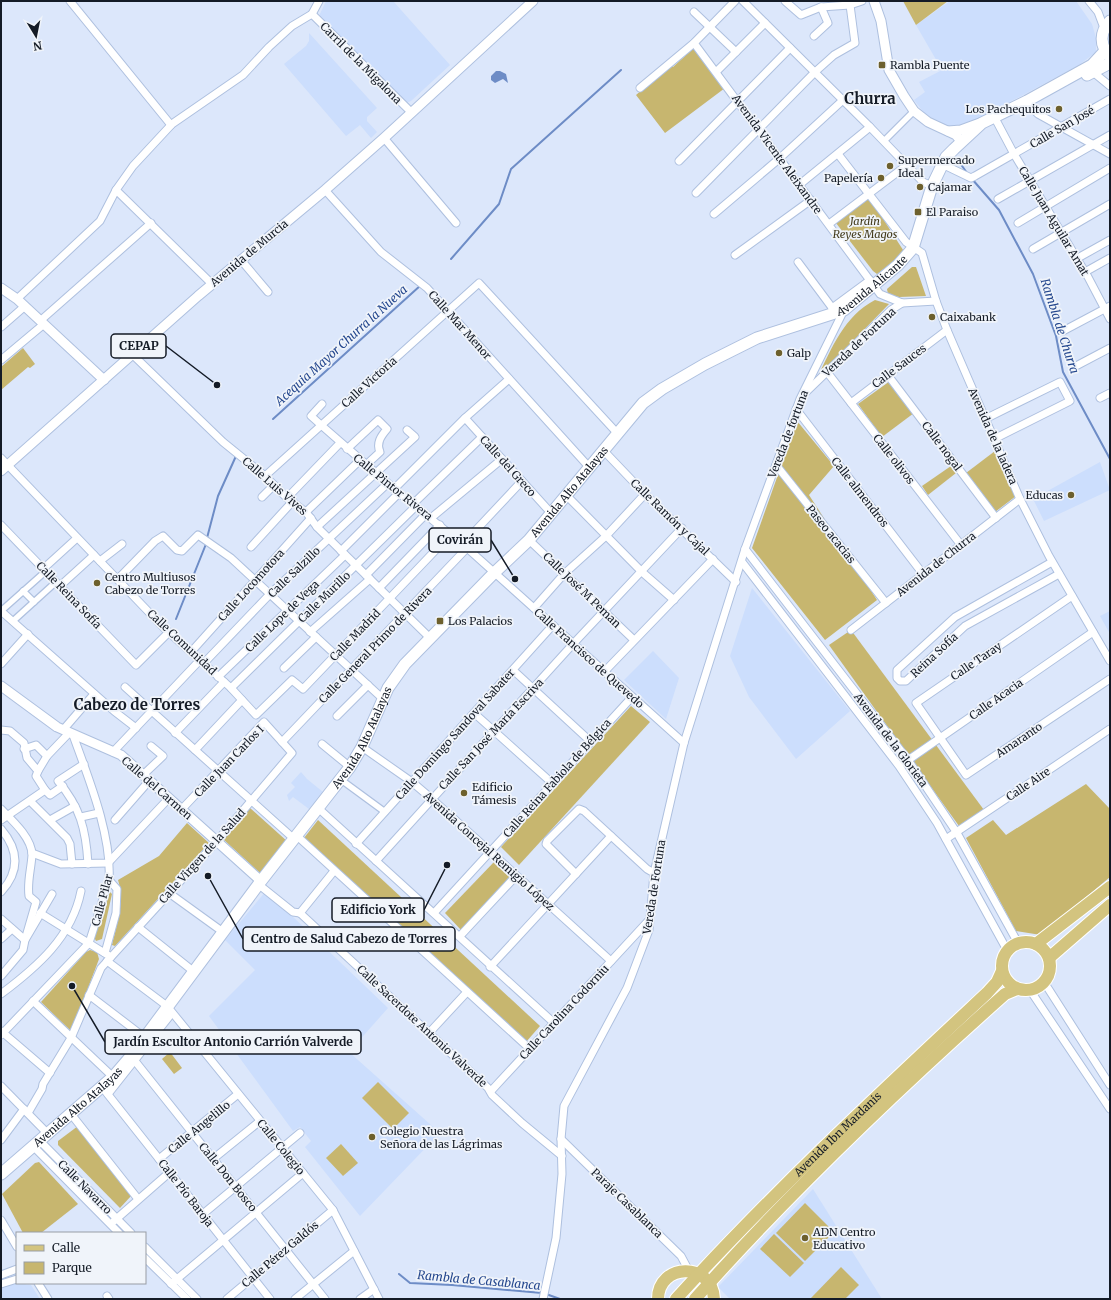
<svg xmlns="http://www.w3.org/2000/svg" width="1111" height="1300" viewBox="0 0 1111 1300" font-family="Merriweather,serif">
	<rect width="100%" height="100%" fill="#dce7fb"/>
	<g fill="#ccdefd">
		<path d="M326 1H393L450 65 411 101 406 103 320 19 319 16Z"/>
		<path d="M950 1H1076L1092 24 1096 38V52L1079 65 963 127 941 128 928 118 914 100 925 92 919 82 942 70 916 25Z"/>
		<path d="M309 33 377 108 367 117V121L377 132 371 138 360 125 346 136 284 64 306 46 309 41Z"/>
		<path d="M1100 462 1110 490 1044 521 1033 499Z"/>
		<path d="M752 588 850 711 796 759 749 697 730 656Z"/>
		<path d="M1110 611V634L1100 616Z"/>
		<path d="M653 651 679 678 666 719 624 680Z"/>
		<path d="M301 772 307 779 323 792 309 809 293 797 289 801 287 795 295 787 291 783Z"/>
		<path d="M266 891 388 1008 349 1052 440 1133 360 1216 305 1147 311 1141 300 1127 293 1131 209 1016 255 970 225 940Z"/>
		<path d="M813 1189 882 1299H730L718 1287Z"/>
		<path d="M17 1283 31 1285 40 1299H1V1289Z"/>
	</g>
	<g fill="#c7b66f">
		<path d="M903 1H948L916 25Z"/>
		<path d="M695 47 725 88 665 133 636 95 671 65 673 67Z"/>
		<path d="M869 197 905 253 877 274 873 271 836 223Z"/>
		<path d="M912 267H916L926 296 899 297 888 294 887 289Z"/>
		<path d="M875 300 889 304 817 378C832 348 844 316 875 300Z"/>
		<path d="M23 348 35 364 30 368 28 367 1 390V367Z"/>
		<path d="M890 381 914 413 882 437 858 404Z"/>
		<path d="M797 421 834 466 809 495 877 600 825 640 752 548Z"/>
		<path d="M995 451 1016 496 995 512 966 473Z"/>
		<path d="M951 466 956 473 928 495 922 486Z"/>
		<path d="M851 630 984 810 959 826 829 645Z"/>
		<path d="M631 706 650 722 519 865 501 847Z"/>
		<path d="M1086 784 1110 809V877L1041 935 1016 931 966 838 993 820 1006 835Z"/>
		<path d="M250 808 288 842 260 873 223 839Z"/>
		<path d="M318 820 540 1026 526 1042 304 838Z"/>
		<path d="M187 823 209 843 115 946 112 945C117 924 125 901 118 880L159 856Z"/>
		<path d="M494 862 510 877 461 930 445 913Z"/>
		<path d="M110 892 112 894 102 939 96 941 94 937 107 893Z"/>
		<path d="M90 950 97 952 99 959 79 1012 70 1030 41 1002 86 952Z"/>
		<path d="M170 1052 182 1068 174 1074 162 1059Z"/>
		<path d="M378 1082 409 1113 393 1129 362 1098Z"/>
		<path d="M78 1126 131 1196 120 1208 58 1145V1141Z"/>
		<path d="M341 1144 358 1163 343 1176 326 1158Z"/>
		<path d="M39 1162 78 1204 41 1233H23L2 1194 35 1163Z"/>
		<path d="M805 1203 834 1232 805 1261 776 1233Z"/>
		<path d="M774 1234 804 1263 790 1277 760 1249Z"/>
		<path d="M841 1267 859 1285 845 1299H810Z"/>
	</g>
	<path fill="#6d8cc6" d="M496 71H500L506 74 508 83 503 79 495 83 491 80V76Z"/>
	<g fill="none" stroke-linecap="round" stroke-linejoin="round">
		<g stroke="#6d8cc6" stroke-width="2">
			<path d="M960 163 967 173"/>
			<path d="M972 179 999 210 1033 274 1056 336 1063 372 1110 459"/>
			<path d="M451 259 499 204 511 169 621 70"/>
			<path d="M273 419 421 285"/>
			<path d="M207 538 218 496 236 456"/>
			<path d="M176 619 206 544"/>
			<path d="M399 1274 410 1283 452 1285 542 1293"/>
			<path d="M546 1294 560 1299"/>
		</g>
		<g stroke="#aec0df" stroke-width="8">
			<g id="pedestrian">
				<path d="M884 141 914 111"/>
				<path d="M23 591 34 602"/>
				<path d="M1 611 46 571"/>
				<path d="M13 621 56 582"/>
				<path d="M340 779 385 812"/>
			</g>
		</g>
		<g stroke="#aec0df" stroke-width="9">
			<g id="minor">
				<path d="M70 1 171 125"/>
				<path d="M743 1 870 127 923 182 932 186"/>
				<path d="M785 1 801 15 821 7 850 5 862 1"/>
				<path d="M1089 1 1098 12 1104 28"/>
				<path d="M694 12 736 52"/>
				<path d="M312 14 411 112"/>
				<path d="M814 36 828 23 821 7"/>
				<path d="M694 43 880 294 902 303 936 301"/>
				<path d="M717 71 765 23"/>
				<path d="M1093 72 1110 86"/>
				<path d="M640 88 694 43 735 1"/>
				<path d="M1025 102 1038 114 1110 154"/>
				<path d="M997 122 1014 154 1088 277 1110 319"/>
				<path d="M384 138 456 223"/>
				<path d="M838 154 906 242 922 253 936 301 947 330 1020 499 1049 556 1110 661"/>
				<path d="M679 161 790 48"/>
				<path d="M942 164 971 178 975 176 1110 99"/>
				<path d="M799 185 870 127"/>
				<path d="M116 190 212 284"/>
				<path d="M325 190 381 252 427 288 589 467"/>
				<path d="M696 193 815 72 834 55 855 43 850 5"/>
				<path d="M998 199 1110 135"/>
				<path d="M714 214 780 158 843 100"/>
				<path d="M1018 223 1110 168"/>
				<path d="M829 224 907 165"/>
				<path d="M1033 249 1110 204"/>
				<path d="M735 255 811 200"/>
				<path d="M1076 259 1110 240"/>
				<path d="M241 260 268 292"/>
				<path d="M798 262 836 313"/>
				<path d="M1085 272 1110 258"/>
				<path d="M17 299 100 221 116 190 133 166 172 124 243 75 269 47 292 26 312 14 319 1"/>
				<path d="M832 308 870 280"/>
				<path d="M40 321 151 223"/>
				<path d="M1 327 25 306"/>
				<path d="M1063 331 1110 306"/>
				<path d="M133 355 223 442 265 476 287 498 306 512 317 527 430 638"/>
				<path d="M1 360 44 324"/>
				<path d="M1076 366 1110 348"/>
				<path d="M827 372 961 545"/>
				<path d="M887 374 996 518"/>
				<path d="M804 394 891 310 902 303"/>
				<path d="M1100 398 1110 393"/>
				<path d="M851 403 947 330"/>
				<path d="M322 404 311 416 321 425 399 493 467 548 684 743"/>
				<path d="M796 409 923 574"/>
				<path d="M465 418 551 513"/>
				<path d="M985 419 1060 382 1070 401 994 439"/>
				<path d="M347 449 378 420 387 429C381 436 376 443 380 452L366 465"/>
				<path d="M604 451 645 494 736 582"/>
				<path d="M1 458 164 628 231 688 256 715 292 680 303 689 450 535"/>
				<path d="M776 465 886 603"/>
				<path d="M265 476 479 283 618 434"/>
				<path d="M394 489 465 418 509 379"/>
				<path d="M566 495 642 572 674 600"/>
				<path d="M262 497 274 485"/>
				<path d="M287 498 340 443"/>
				<path d="M413 504 482 437"/>
				<path d="M306 512 360 460"/>
				<path d="M431 518 502 459"/>
				<path d="M1 525 136 665 169 632"/>
				<path d="M317 527 415 437 407 430"/>
				<path d="M529 540 634 640"/>
				<path d="M462 545 522 481"/>
				<path d="M251 547 293 501"/>
				<path d="M745 549 908 760 957 833 1018 943"/>
				<path d="M341 551 399 493"/>
				<path d="M100 561 122 544"/>
				<path d="M742 562 899 766 937 823 1007 950"/>
				<path d="M1052 562 955 617 897 670V678L900 681H906L965 626 1059 574"/>
				<path d="M43 569 77 538"/>
				<path d="M366 575 426 514"/>
				<path d="M118 579 155 541 163 536 177 550 182 551 198 535 231 558 383 699"/>
				<path d="M60 586 94 555"/>
				<path d="M379 588 440 525"/>
				<path d="M1072 596 916 703 966 775 1110 679"/>
				<path d="M534 608 564 574 606 536 645 494"/>
				<path d="M1 611 114 711 136 728"/>
				<path d="M851 630 1020 499"/>
				<path d="M310 632 370 579"/>
				<path d="M191 652 311 518"/>
				<path d="M204 663 270 594 387 484"/>
				<path d="M1 664 28 634"/>
				<path d="M284 668 316 637"/>
				<path d="M513 670 590 741"/>
				<path d="M604 672 713 559"/>
				<path d="M218 677 345 555"/>
				<path d="M125 687 293 838"/>
				<path d="M231 688 416 506"/>
				<path d="M474 713 552 783"/>
				<path d="M337 716 368 685"/>
				<path d="M1 730 10 731 24 743 27 758 38 771 47 756 69 733"/>
				<path d="M63 730 94 694"/>
				<path d="M175 733 224 682"/>
				<path d="M282 742 467 548"/>
				<path d="M322 744 350 767"/>
				<path d="M362 747 412 782 432 799 611 961"/>
				<path d="M24 749 36 745 47 756"/>
				<path d="M195 750 242 700"/>
				<path d="M113 752 200 660"/>
				<path d="M904 763 1093 632"/>
				<path d="M84 764 58 781C80 807 86 829 88 864"/>
				<path d="M143 775 163 756 151 746"/>
				<path d="M45 790 50 795 63 786"/>
				<path d="M30 801 67 838 70 844 72 864"/>
				<path d="M317 807 554 1023"/>
				<path d="M1 809C12 820 32 838 32 855 31 870 27 882 29 896L36 902 25 940 1 919"/>
				<path d="M81 817 99 813"/>
				<path d="M1 820 45 790 36 776 38 771"/>
				<path d="M50 820 75 806"/>
				<path d="M115 820 149 781"/>
				<path d="M1 829C19 850 20 871 1 892"/>
				<path d="M296 835 530 1049"/>
				<path d="M946 839 1110 729"/>
				<path d="M356 844 553 625"/>
				<path d="M32 853 61 864 108 863 169 798"/>
				<path d="M376 861 573 644 682 528"/>
				<path d="M576 874 546 844 547 841 579 809 584 811 647 869 654 873"/>
				<path d="M258 884 293 912 300 913"/>
				<path d="M169 893 223 932"/>
				<path d="M40 913 111 957"/>
				<path d="M300 913 488 1088 492 1095 522 1123 562 1156"/>
				<path d="M300 913 334 871"/>
				<path d="M434 913 632 697"/>
				<path d="M138 927 193 971"/>
				<path d="M460 936 516 876"/>
				<path d="M1 939 12 929"/>
				<path d="M105 953 116 913 117 889 109 880"/>
				<path d="M107 961 167 1006 333 1210 379 1299"/>
				<path d="M490 967 611 836"/>
				<path d="M1 976 23 950 25 940 52 894"/>
				<path d="M1044 982 1110 1085"/>
				<path d="M1030 990 1110 1109"/>
				<path d="M1 994C37 967 72 937 81 891"/>
				<path d="M89 995 144 1037"/>
				<path d="M33 1001 113 1077"/>
				<path d="M1 1031 50 1073"/>
				<path d="M429 1033 467 992"/>
				<path d="M1 1035 89 943 109 880C112 835 88 777 73 735"/>
				<path d="M131 1056 325 1299"/>
				<path d="M1 1086 48 1134"/>
				<path d="M102 1087 270 1299"/>
				<path d="M491 1091 650 919"/>
				<path d="M108 1094 172 1013"/>
				<path d="M28 1113 42 1089 43 1084 71 1038 101 968 217 841 292 753 264 722 181 810"/>
				<path d="M71 1114 138 1199"/>
				<path d="M561 1139 681 1256 689 1271"/>
				<path d="M1 1140 24 1109"/>
				<path d="M40 1141 131 1233"/>
				<path d="M34 1147 119 1233"/>
				<path d="M159 1159 238 1094"/>
				<path d="M213 1159 260 1121"/>
				<path d="M203 1214 300 1133"/>
				<path d="M1 1220 17 1247"/>
				<path d="M114 1221 170 1172"/>
				<path d="M145 1247 197 1299"/>
				<path d="M145 1258 187 1299"/>
				<path d="M1 1275 17 1269"/>
				<path d="M38 1283 48 1299"/>
				<path d="M1 1284 17 1279"/>
				<path d="M171 1284 303 1173"/>
				<path d="M107 1296 109 1299"/>
				<path d="M227 1299 333 1210"/>
				<path d="M295 1299 354 1251"/>
				<path d="M360 1299 374 1289"/>
				<path d="M543 1299 556 1238 562 1174 561 1139 564 1106 627 988 649 930 654 873 684 743 745 549 800 399 844 310"/>
			</g>
		</g>
		<g stroke="#aec0df" stroke-width="11">
			<g id="tertiary">
				<path d="M874 1 881 21 889 70 904 96 914 111 928 122 956 135 961 141"/>
				<path d="M948 131 961 130 980 123"/>
				<path d="M1 288 17 299 104 380"/>
				<path d="M1 471 198 296 325 190 384 138 533 1"/>
				<path d="M1 686 57 727 121 755 261 881"/>
			</g>
		</g>
		<g stroke="#aec0df" stroke-width="13">
			<g id="secondary">
				<path d="M1110 56C1099 45 1100 32 1110 21"/>
				<path d="M1087 75 1110 63"/>
				<path id="s1" d="M1 1174 113 1077 131 1056 261 881 350 767 362 747 388 688 405 664 493 574 529 540 643 403 662 389 705 364 757 338 844 310 898 265 913 248 932 186 946 157 954 149 982 123 1027 101 1092 65 1105 51"/>
			</g>
		</g>
		<g stroke="#fff" stroke-width="14">
			<g id="primary">
				<circle cx="1026" cy="966" r="24"/>
				<path d="M1036 944 1110 887"/>
				<path d="M1049 958 1110 905"/>
				<path d="M658 1299C658 1263 712 1261 714 1299"/>
				<path id="s2" d="M676 1299C774 1191 881 1092 987 993L997 982 1002 971"/>
				<path d="M695 1299C791 1191 897 1090 1005 994L1017 989"/>
			</g>
		</g>
		<use href="#pedestrian" stroke="#fff" stroke-width="5.5"/>
		<use href="#minor" stroke="#fff" stroke-width="7"/>
		<use href="#tertiary" stroke="#fff" stroke-width="9"/>
		<use href="#secondary" stroke="#fff" stroke-width="11"/>
		<use href="#primary" stroke="#d3c47f" stroke-width="12"/>
	</g>
	<g fill="#6d602d" stroke="#f0f4fa" stroke-width="1.5">
		<rect x="878" y="61" width="8" height="8" rx="2"/>
		<circle cx="1059" cy="109" r="4"/>
		<circle cx="890" cy="166" r="4"/>
		<circle cx="881" cy="178" r="4"/>
		<circle cx="920" cy="187" r="4"/>
		<rect x="914" y="208" width="8" height="8" rx="2"/>
		<circle cx="932" cy="317" r="4"/>
		<circle cx="779" cy="353" r="4"/>
		<circle cx="1071" cy="495" r="4"/>
		<circle cx="97" cy="583" r="4"/>
		<rect x="436" y="617" width="8" height="8" rx="2"/>
		<circle cx="464" cy="793" r="4"/>
		<circle cx="372" cy="1137" r="4"/>
		<circle cx="805" cy="1238" r="4"/>
	</g>
	<g text-anchor="middle" dominant-baseline="central" stroke-width="3.5" stroke-linejoin="round" paint-order="stroke">
		<g font-size="11" fill="#141b26" stroke="#f0f4fa">
			<text transform="translate(361 63) rotate(45)">Carril de la Migalona</text>
			<text transform="translate(1062 127) rotate(-30)">Calle San José</text>
			<text transform="translate(777 154) rotate(54)">Avenida Vicente Aleixandre</text>
			<text transform="translate(1054 221) rotate(59)">Calle Juan Aguilar Amat</text>
			<text transform="translate(249 253) rotate(-40)">Avenida de Murcia</text>
			<text stroke="none"><textPath href="#s1" startOffset="1269">Avenida Alicante</textPath></text>
			<text transform="translate(460 325) rotate(48)">Calle Mar Menor</text>
			<text transform="translate(859 342) rotate(-43)">Vereda de Fortuna</text>
			<text transform="translate(899 366) rotate(-37)">Calle Sauces</text>
			<text transform="translate(369 382) rotate(-42)">Calle Victoria</text>
			<text transform="translate(788 434) rotate(-69)">Vereda de fortuna</text>
			<text transform="translate(993 436) rotate(66)">Avenida de la ladera</text>
			<text transform="translate(942 446) rotate(53)">Calle nogal</text>
			<text transform="translate(894 459) rotate(52)">Calle olivos</text>
			<text transform="translate(508 466) rotate(48)">Calle del Greco</text>
			<text transform="translate(275 486) rotate(41)">Calle Luis Vives</text>
			<text transform="translate(393 487) rotate(39)">Calle Pintor Rivera</text>
			<text stroke="none"><textPath href="#s1" startOffset="894">Avenida Alto Atalayas</textPath></text>
			<text transform="translate(860 492) rotate(52)">Calle almendros</text>
			<text transform="translate(670 517) rotate(44)">Calle Ramón y Cajal</text>
			<text transform="translate(831 534) rotate(51)">Paseo acacias</text>
			<text transform="translate(936 564) rotate(-38)">Avenida de Churra</text>
			<text transform="translate(294 572) rotate(-44)">Calle Salzillo</text>
			<text transform="translate(251 585) rotate(-48)">Calle Locomotora</text>
			<text transform="translate(582 590) rotate(44)">Calle José M Peman</text>
			<text transform="translate(69 595) rotate(46)">Calle Reina Sofía</text>
			<text transform="translate(324 597) rotate(-44)">Calle Murillo</text>
			<text transform="translate(282 616) rotate(-44)">Calle Lope de Vega</text>
			<text transform="translate(355 635) rotate(-46)">Calle Madrid</text>
			<text transform="translate(182 642) rotate(43)">Calle Comunidad</text>
			<text transform="translate(375 645) rotate(-46)">Calle General Primo de Rivera</text>
			<text transform="translate(934 655) rotate(-43)">Reina Sofía</text>
			<text transform="translate(589 658) rotate(42)">Calle Francisco de Quevedo</text>
			<text transform="translate(976 661) rotate(-34)">Calle Taray</text>
			<text transform="translate(996 699) rotate(-35)">Calle Acacia</text>
			<text transform="translate(455 734) rotate(-48)">Calle Domingo Sandoval Sabater</text>
			<text transform="translate(491 734) rotate(-47)">Calle San José María Escriva</text>
			<text stroke="none"><textPath href="#s1" startOffset="570">Avenida Alto Atalayas</textPath></text>
			<text transform="translate(891 740) rotate(53)">Avenida de la Glorieta</text>
			<text transform="translate(1019 740) rotate(-34)">Amaranto</text>
			<text transform="translate(229 761) rotate(-46)">Calle Juan Carlos I</text>
			<text transform="translate(557 778) rotate(-48)">Calle Reina Fabiola de Bélgica</text>
			<text transform="translate(1028 784) rotate(-34)">Calle Aire</text>
			<text transform="translate(157 788) rotate(41)">Calle del Carmen</text>
			<text transform="translate(489 851) rotate(42)">Avenida Concejal Remigio López</text>
			<text transform="translate(202 856) rotate(-48)">Calle Virgen de la Salud</text>
			<text transform="translate(654 887) rotate(-81)">Vereda de Fortuna</text>
			<text transform="translate(102 900) rotate(-75)">Calle Pilar</text>
			<text transform="translate(564 1012) rotate(-47)">Calle Carolina Codorniu</text>
			<text transform="translate(422 1026) rotate(43)">Calle Sacerdote Antonio Valverde</text>
			<text stroke="none"><textPath href="#s1" startOffset="102">Avenida Alto Atalayas</textPath></text>
			<text transform="translate(199 1127) rotate(-39)">Calle Angelillo</text>
			<text stroke="none"><textPath href="#s2" startOffset="231">Avenida Ibn Mardanis</textPath></text>
			<text transform="translate(281 1147) rotate(51)">Calle Colegio</text>
			<text transform="translate(228 1177) rotate(51)">Calle Don Bosco</text>
			<text transform="translate(85 1187) rotate(45)">Calle Navarro</text>
			<text transform="translate(186 1193) rotate(52)">Calle Pío Baroja</text>
			<text transform="translate(627 1203) rotate(44)">Paraje Casablanca</text>
			<text transform="translate(280 1254) rotate(-40)">Calle Pérez Galdós</text>
		</g>
		<g font-size="11" fill="#141b26" stroke="#f0f4fa" text-anchor="start">
			<text x="890" y="65">Rambla Puente</text>
			<text x="1051" y="109" text-anchor="end">Los Pachequitos</text>
			<text x="898" y="160">Supermercado<tspan x="898" dy="13">Ideal</tspan></text>
			<text x="873" y="178" text-anchor="end">Papelería</text>
			<text x="928" y="187">Cajamar</text>
			<text x="926" y="212">El Paraiso</text>
			<text x="940" y="317">Caixabank</text>
			<text x="787" y="353">Galp</text>
			<text x="1063" y="495" text-anchor="end">Educas</text>
			<text x="105" y="577">Centro Multiusos<tspan x="105" dy="13">Cabezo de Torres</tspan></text>
			<text x="448" y="621">Los Palacios</text>
			<text x="472" y="787">Edificio<tspan x="472" dy="13">Támesis</tspan></text>
			<text x="380" y="1131">Colegio Nuestra<tspan x="380" dy="13">Señora de las Lágrimas</tspan></text>
			<text x="813" y="1232">ADN Centro<tspan x="813" dy="13">Educativo</tspan></text>
		</g>
		<g font-size="11" font-style="italic" fill="#423a1a" stroke="#f0f4fa">
			<text x="865" y="221">Jardín<tspan x="865" dy="13">Reyes Magos</tspan></text>
		</g>
		<g font-size="12" font-style="italic" fill="#24478e" stroke="#f0f4fa">
			<text transform="translate(1060 326) rotate(72)">Rambla de Churra</text>
			<text transform="translate(341 345) rotate(-42)">Acequia Mayor Churra la Nueva</text>
			<text transform="translate(479 1280) rotate(5)">Rambla de Casablanca</text>
		</g>
		<g font-size="15" font-weight="bold" fill="#141b26" stroke="#f0f4fa">
			<text x="870" y="98">Churra</text>
			<text x="137" y="704">Cabezo de Torres</text>
		</g>
	</g>
	<path fill="none" stroke="#141b26" stroke-width="1.5" d="M217 385L166 346M515 579L491 540M447 865L424 910M208 876L243 939M72 986L105 1042"/>
	<g fill="#141b26" stroke="#f0f4fa" stroke-width="1.5">
		<circle cx="217" cy="385" r="4"/>
		<circle cx="515" cy="579" r="4"/>
		<circle cx="447" cy="865" r="4"/>
		<circle cx="208" cy="876" r="4"/>
		<circle cx="72" cy="986" r="4"/>
	</g>
	<g fill="#f0f4fa" stroke="#141b26" stroke-width="1.5">
		<rect x="111" y="334" width="55" height="24" rx="4"/>
		<rect x="429" y="528" width="62" height="24" rx="4"/>
		<rect x="332" y="898" width="92" height="24" rx="4"/>
		<rect x="243" y="927" width="212" height="24" rx="4"/>
		<rect x="105" y="1030" width="256" height="24" rx="4"/>
	</g>
	<g font-size="12" text-anchor="middle" font-weight="bold" fill="#141b26">
		<text x="139" y="350">CEPAP</text>
		<text x="460" y="544">Covirán</text>
		<text x="378" y="914">Edificio York</text>
		<text x="349" y="943">Centro de Salud Cabezo de Torres</text>
		<text x="233" y="1046">Jardín Escultor Antonio Carrión Valverde</text>
	</g>
	<rect width="1111" height="1300" fill="none" stroke="#141b26" stroke-width="4"/>
	<rect x="16" y="1232" width="130" height="52" fill="#f0f4fa" stroke="#989da5"/>
	<rect x="24" y="1245" width="20" height="6" fill="#d3c47f" stroke="#989da5"/>
	<text x="52" y="1252" font-size="12" fill="#141b26">Calle</text>
	<rect x="24" y="1262" width="20" height="12" fill="#c7b66f" stroke="#989da5"/>
	<text x="52" y="1272" font-size="12" fill="#141b26">Parque</text>
	<g transform="translate(36 36) rotate(170)" stroke="#f0f4fa" stroke-width="3" paint-order="stroke">
	<path d="M0-3L7 15L0 10L-7 15Z" fill="#141b26"/>
	<text y="-6" font-size="11" font-weight="bold" text-anchor="middle" fill="#141b26">N</text>
	</g>
</svg>
